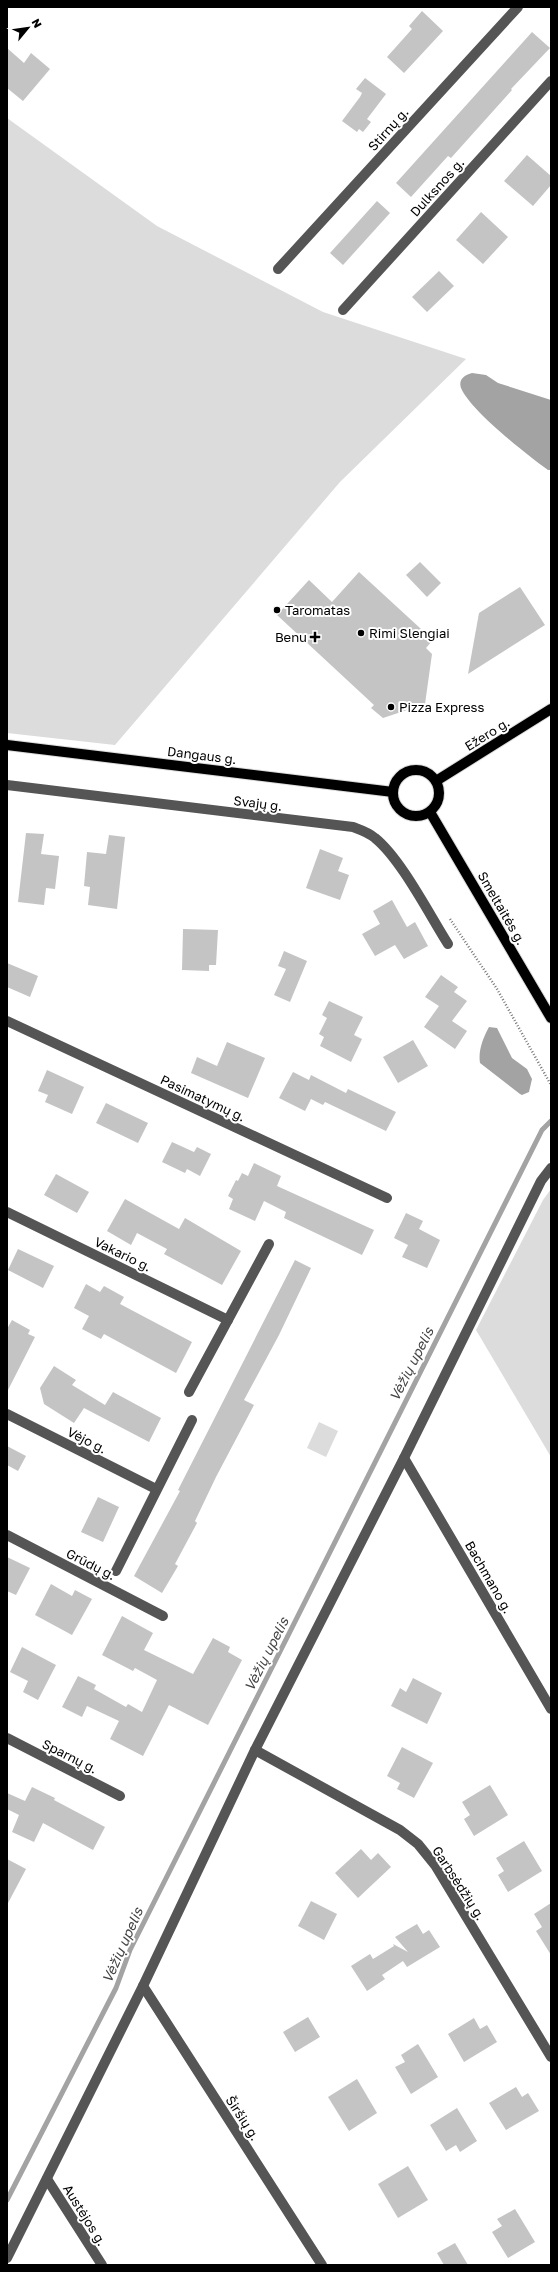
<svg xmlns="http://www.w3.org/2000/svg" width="558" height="2272" viewBox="0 0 558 2272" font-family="'Golos Text',sans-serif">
	<rect width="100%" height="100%" fill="#fff"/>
	<g fill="#dcdcdc">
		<path d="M7 118 157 226 323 312 466 359 340 482 115 745 7 733Z"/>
		<path d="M551 1189V1457L476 1330 543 1200Z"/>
		<path d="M319 1422 338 1431 326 1457 307 1448Z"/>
	</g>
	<g fill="#a3a3a3">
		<path d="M472 373 486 375 498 383 551 400V470H548C527 455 470 410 461 388 458 379 465 375 472 373Z"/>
		<path d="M489 1027 497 1028 512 1058 527 1069 532 1079 529 1092 522 1095 520 1094 480 1063C478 1051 483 1038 489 1027Z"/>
	</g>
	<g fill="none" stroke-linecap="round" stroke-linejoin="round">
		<path stroke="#a3a3a3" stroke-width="5" d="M7 2200 116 1988 130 1950 542 1130 551 1121"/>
	</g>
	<g fill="#c4c4c4">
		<path d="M422 11 443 31 404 73 387 57 412 29 409 26Z"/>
		<path d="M532 32 550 48 511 89 512 90 451 158 448 156 411 197 396 183Z"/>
		<path d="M7 48 24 63 31 53 50 69 23 101 7 88Z"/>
		<path d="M365 78 386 94 367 119 371 122 363 132 359 129 357 132 342 121 360 97 362 93 356 89Z"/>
		<path d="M527 155 551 176V185L533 206 504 181Z"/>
		<path d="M377 201 390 213 343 265 330 253Z"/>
		<path d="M481 212 508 237 483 264 456 240Z"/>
		<path d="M439 271 454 286 427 312 412 297Z"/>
		<path d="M420 562 441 583 427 597 406 575Z"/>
		<path d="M359 572 433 640 426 648 432 654 425 704 383 718 371 708 374 705 277 615 309 580 332 602Z"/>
		<path d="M520 587 545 625 468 674 479 613Z"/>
		<path d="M26 833 44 834 41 854 59 856 55 889 46 888 44 905 18 902Z"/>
		<path d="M109 835 125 837 117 909 88 905 90 887 84 886 87 852 106 854Z"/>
		<path d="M320 849 343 858 338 871 349 875 340 900 306 888Z"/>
		<path d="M392 900 407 927 415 922 428 946 404 959 395 945 375 956 362 934 380 924 373 911Z"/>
		<path d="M183 929 218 930 216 965H209V971L182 970Z"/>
		<path d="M284 951 307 961 290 1002 274 995 286 969 278 966Z"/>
		<path d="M7 963 38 976 30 997 7 987Z"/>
		<path d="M441 975 458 987 454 992 467 1001 452 1021 467 1031 455 1049 424 1027 439 1006 425 997Z"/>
		<path d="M329 1001 363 1017 354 1035 362 1039 351 1062 320 1046 324 1037 319 1034 327 1018 322 1015Z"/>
		<path d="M413 1040 428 1066 398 1083 383 1057Z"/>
		<path d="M227 1042 265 1058 248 1098 191 1073 197 1057 217 1066Z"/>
		<path d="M47 1070 84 1087 72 1114 45 1102 48 1095 38 1091Z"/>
		<path d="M293 1072 309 1080 311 1075 346 1093 348 1089 396 1112 386 1131 325 1102 323 1105 311 1099 305 1111 279 1098Z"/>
		<path d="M106 1103 148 1123 138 1143 96 1123Z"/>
		<path d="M172 1142 194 1152 197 1147 211 1154 200 1176 187 1169 185 1173 162 1162Z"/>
		<path d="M254 1163 281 1176 277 1186 374 1230 362 1255 284 1218 286 1212 264 1201 255 1221 229 1209 233 1199 228 1196 236 1180 238 1181 242 1173 248 1176Z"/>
		<path d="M56 1174 89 1192 77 1213 44 1195Z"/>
		<path d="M125 1199 179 1229 185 1218 241 1251 222 1285 164 1254 167 1249 137 1233 131 1245 107 1231Z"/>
		<path d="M406 1213 423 1221 419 1229 440 1240 427 1268 402 1257 408 1245 394 1238Z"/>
		<path d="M18 1249 54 1266 43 1288 8 1270Z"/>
		<path d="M295 1260 311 1268 279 1335 244 1400 254 1405 216 1477 195 1521 197 1523 175 1564 178 1566 162 1593 134 1576 180 1491 178 1490Z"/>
		<path d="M86 1284 100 1292 104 1286 124 1297 120 1304 192 1342 176 1373 104 1334 101 1339 82 1329 89 1316 74 1308Z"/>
		<path d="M12 1320 30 1330 28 1334 35 1337 7 1392V1329Z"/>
		<path d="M54 1366 76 1380 72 1385 105 1405 113 1392 161 1418 149 1442 84 1408 74 1423 44 1404 40 1388Z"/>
		<path d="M7 1446 26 1456 18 1471 7 1465Z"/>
		<path d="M98 1497 119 1507 103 1542 81 1532Z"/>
		<path d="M7 1557 30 1568 16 1595 7 1591Z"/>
		<path d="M51 1584 72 1596 75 1590 92 1599 72 1635 35 1615Z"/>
		<path d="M122 1616 153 1633 144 1650 193 1674 213 1638 230 1647 228 1652 242 1660 208 1725 169 1705 143 1756 110 1739 119 1721 87 1706 82 1717 62 1707 78 1676 96 1685 94 1689 126 1707 128 1704 142 1712 157 1680 135 1668 133 1671 102 1655Z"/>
		<path d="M22 1647 56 1665 38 1700 23 1692 28 1681 10 1672Z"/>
		<path d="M413 1678 442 1693 427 1724 391 1706 400 1688 406 1692Z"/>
		<path d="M402 1747 433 1763 414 1798 397 1789 400 1783 387 1776Z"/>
		<path d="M490 1785 508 1815 474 1836 464 1819 470 1815 462 1802Z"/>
		<path d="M32 1787 55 1798 54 1800 105 1827 93 1850 43 1823 34 1842 12 1832 19 1815 7 1809V1793L25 1801Z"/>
		<path d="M524 1841 542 1871 508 1892 498 1875 504 1871 496 1858Z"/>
		<path d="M361 1849 371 1860 378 1853 391 1867 358 1898 335 1873Z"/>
		<path d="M7 1859 26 1869 7 1905Z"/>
		<path d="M311 1901 337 1914 324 1940 298 1926Z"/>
		<path d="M551 1903V1955L536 1931 542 1927 534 1914Z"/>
		<path d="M417 1924 423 1934 429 1930 440 1947 407 1967 403 1961 382 1975 385 1979 367 1991 351 1966 370 1954 373 1959 394 1946 393 1944 408 1952 395 1937Z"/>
		<path d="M308 2017 320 2037 295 2052 283 2032Z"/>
		<path d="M474 2018 480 2029 487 2025 497 2042 464 2062 448 2034Z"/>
		<path d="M418 2044 438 2077 411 2094 395 2067 405 2062 401 2055Z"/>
		<path d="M357 2079 377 2113 349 2131 328 2097Z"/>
		<path d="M516 2087 522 2097 528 2093 539 2111 506 2130 489 2103Z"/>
		<path d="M457 2108 477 2141 460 2152 456 2145 446 2151 430 2125Z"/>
		<path d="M408 2166 428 2200 398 2218 378 2184Z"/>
		<path d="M515 2209 535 2242 508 2258 492 2232 502 2226 497 2219Z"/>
		<path d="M455 2243 468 2265H444L437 2253Z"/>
	</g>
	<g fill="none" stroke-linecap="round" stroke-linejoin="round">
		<g stroke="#dbdbdb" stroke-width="12">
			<g id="major">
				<path d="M7 745 393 792"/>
				<circle cx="416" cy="793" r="23"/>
				<path d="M436 781 551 709"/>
				<path d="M430 812 551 1018"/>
			</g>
		</g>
		<path stroke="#777" stroke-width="2.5" stroke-dasharray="1 2" stroke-linecap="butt" d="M450 919 497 989 551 1085"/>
		<g stroke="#555" stroke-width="10">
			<path d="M278 269 518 7"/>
			<path d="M343 310 551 81"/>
			<path d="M7 785 353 827C361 830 368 832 375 838 401 859 429 914 448 944"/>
			<path d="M7 1021 387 1198"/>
			<path d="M7 1212 228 1320"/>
			<path d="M189 1392 269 1244"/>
			<path d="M7 1414 156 1489"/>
			<path d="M404 1458 551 1709"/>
			<path d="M7 1535 163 1616"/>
			<path d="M116 1571 192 1420"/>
			<path d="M7 1738 120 1796"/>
			<path d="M255 1750 400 1830 418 1844 435 1865 551 2057"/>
			<path d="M143 1986 322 2265"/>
			<path d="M47 2179 102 2265"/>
			<path d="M7 2258 143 1986 255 1750 404 1458 541 1181 551 1168"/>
		</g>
		<use href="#major" stroke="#000" stroke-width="10"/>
	</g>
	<g fill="#000" stroke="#fff" stroke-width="1.5">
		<circle cx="277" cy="610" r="4"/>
		<circle cx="361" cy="633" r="4"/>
		<path d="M313 631h4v4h4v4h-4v4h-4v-4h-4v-4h4z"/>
		<circle cx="391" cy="707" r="4"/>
	</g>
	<g text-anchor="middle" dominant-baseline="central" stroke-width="4" stroke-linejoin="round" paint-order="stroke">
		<g font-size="13" fill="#000" stroke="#fff">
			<text transform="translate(388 129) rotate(-48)">Stirnų g.</text>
			<text transform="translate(437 187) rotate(-48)">Dulksnos g.</text>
			<text transform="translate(487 734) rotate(-32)">Ežero g.</text>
			<text transform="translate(202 755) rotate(7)">Dangaus g.</text>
			<text transform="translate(258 803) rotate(7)">Svajų g.</text>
			<text transform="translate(502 908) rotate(60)">Smeltaitės g.</text>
			<text transform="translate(203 1098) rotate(25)">Pasimatymų g.</text>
			<text transform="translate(123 1254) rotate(26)">Vakario g.</text>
			<text transform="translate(87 1440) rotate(27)">Vėjo g.</text>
			<text transform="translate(91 1564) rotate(27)">Grūdų g.</text>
			<text transform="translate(489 1577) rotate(60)">Bachmano g.</text>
			<text transform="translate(70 1756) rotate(27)">Sparnų g.</text>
			<text transform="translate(459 1883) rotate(57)">Garbsėdžių g.</text>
			<text transform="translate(243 2118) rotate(57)">Širšių g.</text>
			<text transform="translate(85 2215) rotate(58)">Austėjos g.</text>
		</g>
		<g font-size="13" fill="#000" stroke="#fff" text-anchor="start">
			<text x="285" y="610">Taromatas</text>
			<text x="369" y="633">Rimi Slengiai</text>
			<text x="307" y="637" text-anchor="end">Benu</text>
			<text x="399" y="707">Pizza Express</text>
		</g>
		<g font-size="14" font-style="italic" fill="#444" stroke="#fff">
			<text transform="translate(411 1364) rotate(-63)">Vėžių upelis</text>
			<text transform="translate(266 1654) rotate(-63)">Vėžių upelis</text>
			<text transform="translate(122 1945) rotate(-66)">Vėžių upelis</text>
		</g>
	</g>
	<rect width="558" height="2272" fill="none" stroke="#000000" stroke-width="16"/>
	<g transform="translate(28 28) rotate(61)" stroke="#ffffff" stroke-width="3" paint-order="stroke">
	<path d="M0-3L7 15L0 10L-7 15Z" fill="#000000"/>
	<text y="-6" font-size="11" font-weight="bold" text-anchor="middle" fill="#000000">N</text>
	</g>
</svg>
